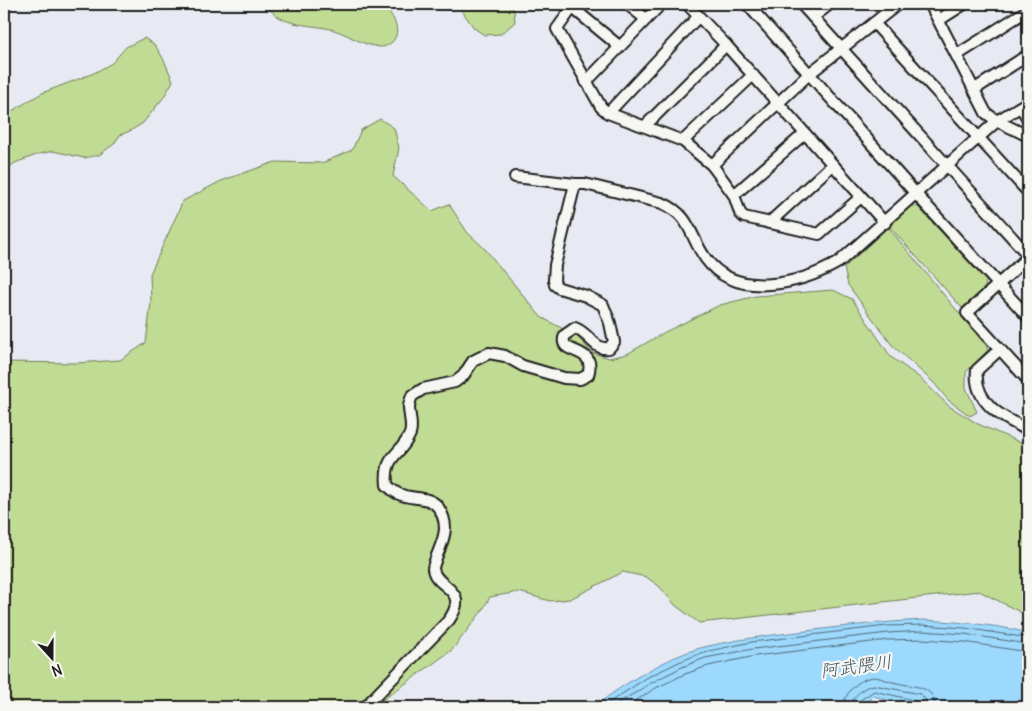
<svg xmlns="http://www.w3.org/2000/svg" width="1032" height="711" viewBox="0 0 1032 711" font-family="Delius,'Klee One',sans-serif">
	<rect width="100%" height="100%" fill="#e8eaf3"/>
	<filter id="ink" filterUnits="userSpaceOnUse"><feTurbulence type="fractalNoise" baseFrequency=".02" numOctaves="2"/><feDisplacementMap in="SourceGraphic" scale="10" xChannelSelector="R" yChannelSelector="G"/><feConvolveMatrix kernelMatrix="1 2 1 2 8 2 1 2 1" color-interpolation-filters="sRGB"/></filter>
	<g filter="url(#ink)">
		<g fill="#c0db93" stroke="#6e7c58">
			<path d="M265 4H382C392 13 404 32 391 43 387 46 384 47 380 47 362 45 353 37 337 31 310 22 284 30 265 4Z"/>
			<path d="M457 4H509L514 10 515 22 501 34 484 35 474 28Z"/>
			<path d="M144 38 155 45 164 60 173 81 164 97 143 123 130 131 120 135 114 144 99 155 84 158 53 151 39 154 15 163 4 171V120L12 111 42 93 94 73 112 63 126 47Z"/>
			<path d="M380 119 394 128 399 148 393 176 432 211 449 204 467 232 485 249 541 317 576 336 593 353 609 358 627 354 665 332 720 305 756 296 833 290 852 299 891 357 920 378 949 406 978 424 1028 446V616L979 591 699 623 675 605 659 586 646 577 623 572 570 599 550 601 519 592 490 597 482 611 452 650 373 707H4V362L76 363 120 360 146 343 151 302 150 274 183 201 221 181 275 162 322 163 352 150 361 130Z"/>
			<path d="M911 206H917L986 281 985 289 962 308 889 226Z"/>
			<path d="M888 227 987 347 988 350 966 372V388L977 412 970 416 948 400 934 383 892 345 848 285 844 268Z"/>
		</g>
		<path fill="#9cd9fd" stroke="#698da3" d="M923 620C958 622 994 624 1028 633V707H986L980 706 939 707 893 702 874 696 860 707H594C623 684 668 656 704 647 738 639 772 635 806 631 845 626 884 622 923 620Z"/>
		<g fill="none" stroke-linecap="round" stroke-linejoin="round">
			<g stroke="#4f6876" stroke-width="1">
				<path d="M602 707 648 677 679 662 704 652 752 642 887 626 923 625 965 628 1028 638"/>
				<path d="M612 707 651 683 682 667 705 658 753 649 888 633 923 631 964 634 1028 644"/>
				<path d="M626 707 654 689 685 674 708 666 755 656 888 640 923 639 964 642 1028 652"/>
				<path d="M843 707C844 693 860 677 875 677 882 678 890 682 897 683 914 687 935 685 935 707"/>
				<path d="M851 707C852 696 864 686 874 685L920 694 926 700 928 707"/>
				<path d="M857 707 859 701 874 691C882 693 917 700 921 703V707"/>
			</g>
			<g stroke="#1c1c1c" stroke-width="14">
				<g id="minor">
					<path d="M568 4 619 46"/>
					<path d="M627 4 646 19"/>
					<path d="M687 4 726 45 885 223"/>
					<path d="M747 4 916 194 1028 317"/>
					<path d="M801 4 1028 255"/>
					<path d="M930 4 986 113 997 121 1028 136"/>
					<path d="M572 8 557 29 601 107 608 113 683 141 712 165 734 195 740 213 744 217 819 234 861 197"/>
					<path d="M813 17 830 4"/>
					<path d="M939 20 964 4"/>
					<path d="M874 23 1028 192"/>
					<path d="M957 55 1028 10"/>
					<path d="M586 82 661 4"/>
					<path d="M975 89 1028 55"/>
					<path d="M1021 107 1028 119"/>
					<path d="M608 113 698 17"/>
					<path d="M645 126 726 45"/>
					<path d="M683 141 753 75"/>
					<path d="M712 165 809 74 898 4"/>
					<path d="M515 177 575 184"/>
					<path d="M734 195 804 134"/>
					<path d="M769 223 832 165"/>
					<path d="M1028 257 967 313 1028 380"/>
					<path d="M999 350 977 370C973 403 1003 418 1028 430"/>
					<path d="M365 707 449 620C471 588 436 589 433 569 433 565 435 562 436 558 443 540 451 526 438 507 429 495 411 500 399 494 394 492 390 488 387 485 384 454 400 457 410 434 413 426 409 415 409 407 409 403 411 399 412 396L423 389 455 382 463 376 473 361 489 353 505 356 523 366 564 378 580 379 588 375C598 344 556 357 565 335L575 328C589 333 595 351 609 348L614 342 610 323 603 305 586 296 559 288 555 285 554 280 555 265 575 184H585L662 203C692 216 689 236 706 259 736 300 801 284 839 262L997 121 1028 102"/>
				</g>
			</g>
			<use href="#minor" stroke="#f6f6f2" stroke-width="10"/>
		</g>
	</g>
	<g text-anchor="middle" dominant-baseline="central" stroke-width="4.5" stroke-linejoin="round" paint-order="stroke">
		<g font-size="18" font-style="italic" fill="#425560" stroke="#f6f6f2">
			<text transform="translate(856 666) rotate(-8)">阿武隈川</text>
		</g>
	</g>
	<rect width="1032" height="711" fill="none" stroke="#f6f6f2" stroke-width="20"/>
	<rect x="10" y="10" width="1012" height="691" fill="none" stroke="#1c1c1c" stroke-width="2" filter="url(#ink)"/>
	<g transform="translate(52 658) rotate(159)" stroke="#f6f6f2" stroke-width="4" paint-order="stroke">
	<path d="M0-4L9 19L0 12L-9 19Z" fill="#1c1c1c"/>
	<text y="-8" font-size="14" font-weight="bold" text-anchor="middle" fill="#1c1c1c">N</text>
	</g>
</svg>
